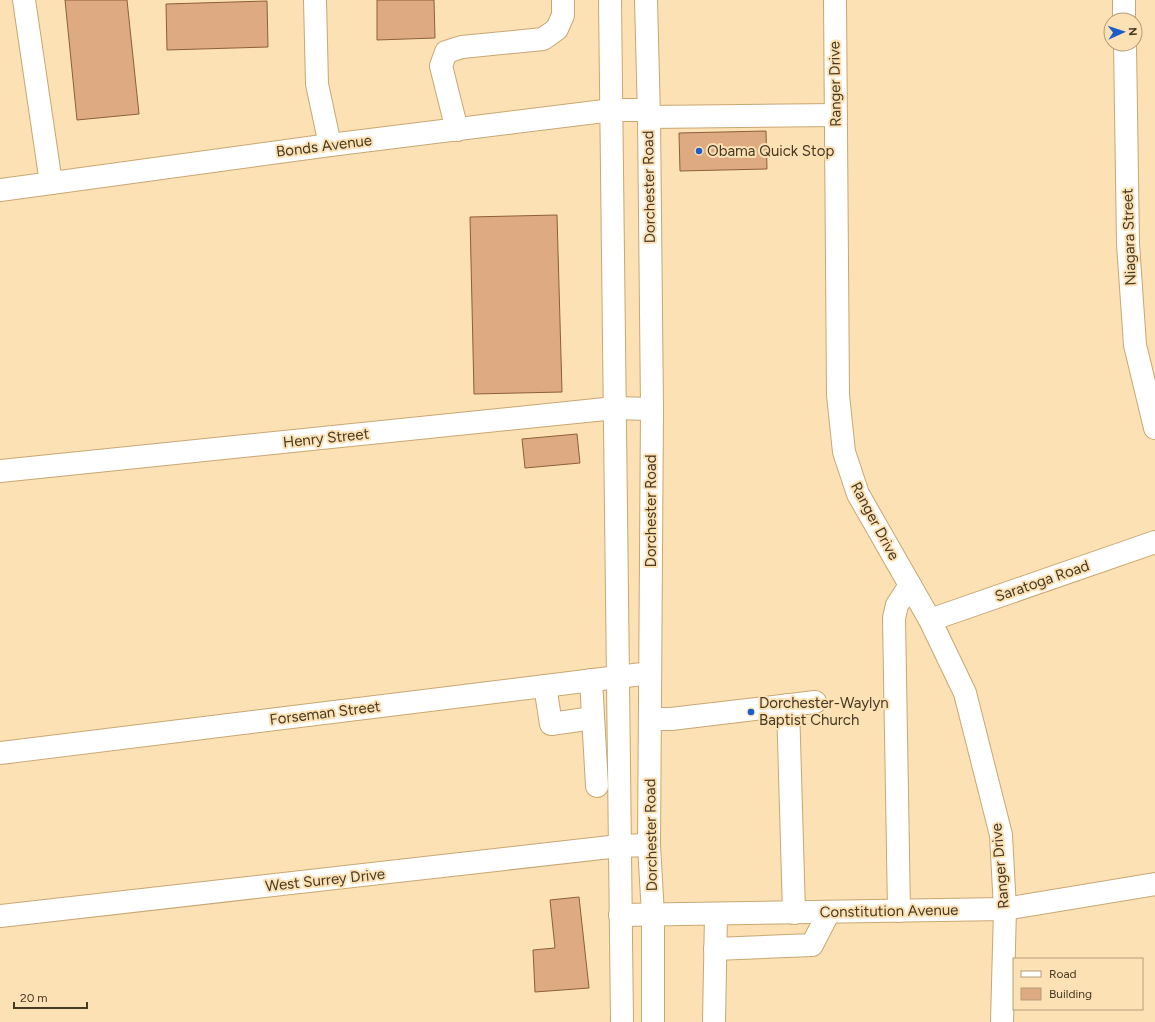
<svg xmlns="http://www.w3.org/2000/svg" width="1155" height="1022" viewBox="0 0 1155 1022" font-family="Figtree,sans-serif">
	<rect width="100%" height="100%" fill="#fce1b5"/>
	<g fill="#ddaa82" stroke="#8d5f38">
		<path d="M65 0H127L139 114 77 120Z"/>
		<path d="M377 0H434L435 38 377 40Z"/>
		<path d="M267 1 268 47 167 50 166 4Z"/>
		<path d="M766 131 767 169 680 171 679 133Z"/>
		<path d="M557 215 562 392 474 394 470 217Z"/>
		<path d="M577 434 580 463 525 468 522 439Z"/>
		<path d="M579 897 589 988 535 992 533 950 555 948 550 900Z"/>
	</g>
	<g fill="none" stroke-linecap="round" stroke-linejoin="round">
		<g stroke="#c8a771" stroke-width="24">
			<g id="minor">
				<path d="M24 0 51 183"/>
				<path d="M315 0 317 84 330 145"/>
				<path d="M835 0 838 395 844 452 858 494 930 620 965 693 1001 835 1005 909 1002 1022"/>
				<path d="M1124 0V20"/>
				<path d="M1125 44 1128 244 1135 345 1155 428"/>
				<path d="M649 117 836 115"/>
				<path d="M457 130 441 66 446 52 462 47 543 39 557 29 563 15V0"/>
				<path d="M0 190 330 145 596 112 611 110H648"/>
				<path d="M0 471 615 408 652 409"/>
				<path d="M930 620 1155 542"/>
				<path d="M591 680 597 786"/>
				<path d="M545 686 551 724 593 718"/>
				<path d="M788 705 794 913"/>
				<path d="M650 719H671L815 702"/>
				<path d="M0 753 650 673"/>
				<path d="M899 911 894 618 897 605 910 585"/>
				<path d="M620 915 1005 909 1155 884"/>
				<path d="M0 916 619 846 649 845"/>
				<path d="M715 949 812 945 829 912"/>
				<path d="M714 1022 716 914"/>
			</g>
		</g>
		<g stroke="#c8a771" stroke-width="24">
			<g id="major">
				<path d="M610 0 622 1022"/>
				<path d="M646 0 649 117 652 409 649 845 653 915V1022"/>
			</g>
		</g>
		<use href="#minor" stroke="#fff" stroke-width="22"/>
		<use href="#major" stroke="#fff" stroke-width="22"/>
	</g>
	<g fill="#195ec9" stroke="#fce1b5" stroke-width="1.5">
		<circle cx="699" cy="151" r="4"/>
		<circle cx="751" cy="712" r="4"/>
	</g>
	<g text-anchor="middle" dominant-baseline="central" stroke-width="4" stroke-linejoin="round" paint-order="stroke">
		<g font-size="15" fill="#463922" stroke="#fce1b5">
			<text transform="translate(835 84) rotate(-91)">Ranger Drive</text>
			<text transform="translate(324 146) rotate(-7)">Bonds Avenue</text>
			<text transform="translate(649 187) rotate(-91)">Dorchester Road</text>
			<text transform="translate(1129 237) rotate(-92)">Niagara Street</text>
			<text transform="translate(326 438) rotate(-6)">Henry Street</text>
			<text transform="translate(651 511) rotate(-90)">Dorchester Road</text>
			<text transform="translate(875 521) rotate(62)">Ranger Drive</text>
			<text transform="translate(1042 581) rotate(-19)">Saratoga Road</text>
			<text transform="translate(325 713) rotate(-7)">Forseman Street</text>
			<text transform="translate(651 835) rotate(-91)">Dorchester Road</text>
			<text transform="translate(1000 866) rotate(-95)">Ranger Drive</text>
			<text transform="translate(325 880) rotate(-6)">West Surrey Drive</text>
			<text transform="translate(889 911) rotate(-1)">Constitution Avenue</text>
		</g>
		<g font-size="15" fill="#463922" stroke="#fce1b5" text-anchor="start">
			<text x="707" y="151">Obama Quick Stop</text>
			<text x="759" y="703">Dorchester-Waylyn<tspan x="759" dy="17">Baptist Church</tspan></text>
		</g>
	</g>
	<rect x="1013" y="958" width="130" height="52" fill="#fce1b5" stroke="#b39e7a"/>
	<rect x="1021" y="971" width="20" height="6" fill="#ffffff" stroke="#b39e7a"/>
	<text x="1049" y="978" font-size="12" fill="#463922">Road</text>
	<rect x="1021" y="988" width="20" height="12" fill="#ddaa82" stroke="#b39e7a"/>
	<text x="1049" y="998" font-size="12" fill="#463922">Building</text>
	<g transform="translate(1123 32) rotate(87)"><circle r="19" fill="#fce1b5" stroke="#b39e7a"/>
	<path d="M0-3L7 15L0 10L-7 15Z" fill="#195ec9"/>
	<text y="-6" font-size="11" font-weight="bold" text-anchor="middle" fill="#463922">N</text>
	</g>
	<path d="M14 1002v6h73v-6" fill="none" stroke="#463922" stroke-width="2"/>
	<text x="20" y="1002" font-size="12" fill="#463922" stroke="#fce1b5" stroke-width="3" paint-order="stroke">20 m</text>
</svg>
